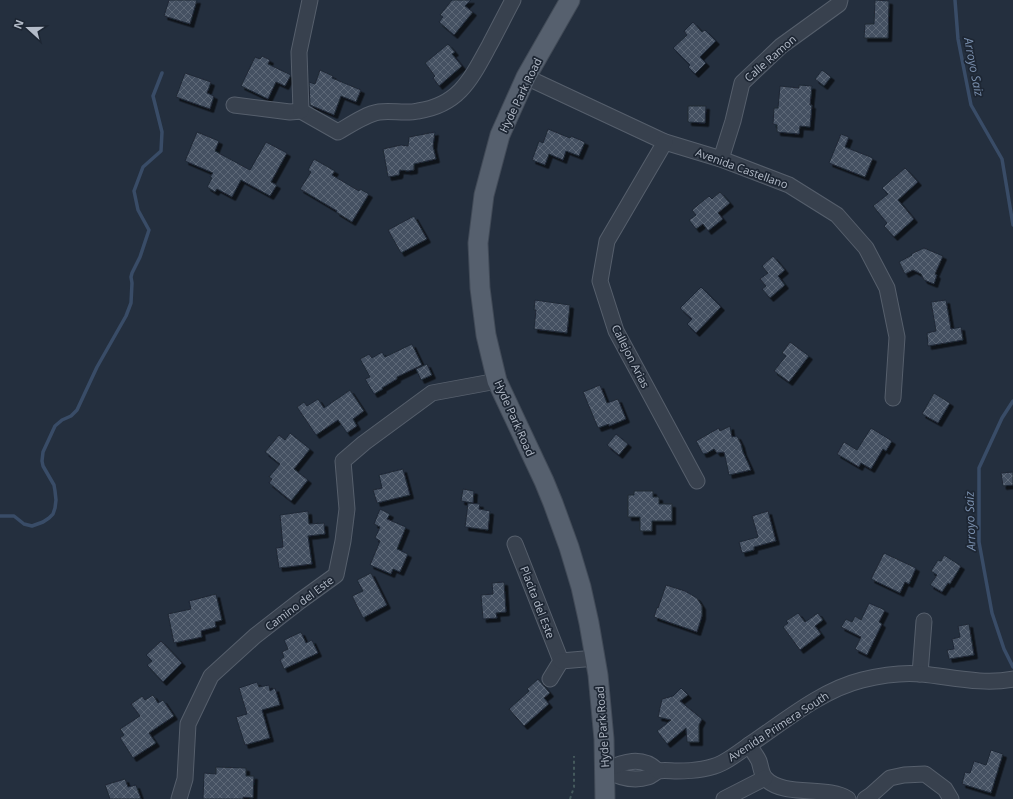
<svg xmlns="http://www.w3.org/2000/svg" width="1013" height="799" viewBox="0 0 1013 799" font-family="'Open Sans',sans-serif">
	<defs>
		<pattern id="building-cross-hatch" width="8" height="8" patternUnits="userSpaceOnUse"><rect width="8" height="8" fill="#455162"/><path d="M0 0l8 8M0 8l8-8" fill="none" stroke="#5d6877"/></pattern>
		<filter id="shadow"><feDropShadow dx="3.5" dy="3.5" stdDeviation="0" flood-color="#0009"/></filter>
	</defs>
	<rect width="100%" height="100%" fill="#242f3e"/>
	<g fill="none" stroke-linecap="round" stroke-linejoin="round">
		<g stroke="#394c67" stroke-width="3.5">
			<path d="M955 0 958 39 971 105 1002 159 1013 225"/>
			<path d="M1013 401 1002 418 979 468V542L992 613 1004 649 1013 667"/>
			<path d="M0 516H14L24 524 32 526 43 522 49 518 53 514 55 508 56 500 55 491 54 485 43 466 42 461 43 452 55 426 62 420 71 416 77 410 97 367 126 316 131 303 132 283 131 277 132 273 140 257 149 230 138 210 134 191 143 167 161 151 162 132 153 96 162 73"/>
		</g>
	</g>
	<g fill="url(#building-cross-hatch)" stroke="#1f2835" filter="url(#shadow)">
		<path d="M169 0H197L190 24 164 16Z"/>
		<path d="M452 0H471L465 6 473 12 454 35 439 22 443 17 440 15Z"/>
		<path d="M875 0 889 1 888 38H864L865 24H874Z"/>
		<path d="M693 22 702 32 705 30 716 41 700 57 706 63 695 74 688 67 690 65 673 48 687 35 684 31Z"/>
		<path d="M448 44 455 52 452 54 462 66 439 86 433 78 435 76 425 63Z"/>
		<path d="M262 56 270 60 268 64 291 75 285 86 276 82 268 99 241 86 255 57 260 59Z"/>
		<path d="M320 70 333 76 332 78 361 90 356 102 341 96 334 115 310 105 309 82 315 84Z"/>
		<path d="M822 70 831 77 824 86 815 79Z"/>
		<path d="M185 73 211 82 207 93 214 96 210 109 176 97Z"/>
		<path d="M799 85 812 86 810 105H812L810 127 800 126 799 134 777 132V125L773 124 774 108H778L780 86 799 88Z"/>
		<path d="M688 106H706L705 123 688 122Z"/>
		<path d="M548 129 570 138 571 136 585 142 579 156 566 151 563 160 549 154 545 165 532 160 539 141 543 143Z"/>
		<path d="M197 132 219 141 215 151 250 170 266 142 287 153 271 182 277 185 270 196 241 180 232 197 217 189 215 192 207 187 212 178 210 177 213 173 185 161Z"/>
		<path d="M435 132 433 146 436 159 414 164V170L408 171 400 170 399 175 388 177 383 149 401 145 408 146 409 137Z"/>
		<path d="M841 134 849 137 845 147 873 158 865 177 829 163Z"/>
		<path d="M314 159 335 171 332 175 359 191 360 189 369 194 352 222 336 212 337 211 300 189 311 172 308 170Z"/>
		<path d="M905 168 918 182 898 200 914 219 894 237 884 226 887 223 873 206 888 194 882 188Z"/>
		<path d="M720 192 730 203 718 213 723 219 708 231 703 224 696 229 689 220 696 215 692 210 709 196 712 199Z"/>
		<path d="M414 216 427 239 401 253 388 230Z"/>
		<path d="M924 248 943 256 935 274 937 275 934 284 924 280 921 274 913 270 905 274 899 262 912 255 911 254Z"/>
		<path d="M773 256 785 270 778 276 785 285 770 298 762 289 766 286 760 279 768 273 762 266Z"/>
		<path d="M701 287 721 307 696 333 687 324 692 319 680 308Z"/>
		<path d="M535 300 570 305 567 333 534 329 536 310H534Z"/>
		<path d="M946 300 951 329 961 327 963 340 928 346 927 333 936 331 931 302Z"/>
		<path d="M790 342 809 356 789 382 774 371 786 356 782 353Z"/>
		<path d="M412 344 422 365 397 377V379L382 388 383 389 374 394 365 379 370 377 360 359 369 354 372 358 382 352 385 357Z"/>
		<path d="M427 364 432 375 421 380 416 369Z"/>
		<path d="M600 385 607 403 618 399 626 419 609 426V424L598 428 583 392Z"/>
		<path d="M350 390 364 411 353 419 357 426 347 433 338 420 316 435 297 407 304 402 307 406 318 399 324 408Z"/>
		<path d="M934 393 950 403 938 423 922 414Z"/>
		<path d="M730 426 732 437 737 436 741 444 743 452 749 465 751 470 729 475 724 452 717 453 714 449 707 453 703 454 696 441 719 428 720 431Z"/>
		<path d="M871 428 892 441 886 451 883 449 871 469 861 463 859 467 837 454 844 442 857 450Z"/>
		<path d="M290 433 310 449 294 469 308 480 291 501 269 483 272 479 269 477 280 464 265 452 279 435 285 440Z"/>
		<path d="M616 434 628 444 619 455 607 445Z"/>
		<path d="M403 469 410 495 377 503 373 490 382 488 379 475Z"/>
		<path d="M1013 472V485L1003 486 1001 473Z"/>
		<path d="M463 489 474 491 473 503 461 501Z"/>
		<path d="M634 491H653V497H659V504H672V521H652V531H640V517H628V495H634Z"/>
		<path d="M468 503 480 504 479 509 490 511 488 530 465 527Z"/>
		<path d="M380 509 390 514 387 519 406 527 397 549 408 554 400 572 393 569 391 574 370 565 380 541 375 538 380 527 374 524Z"/>
		<path d="M308 511 309 524 324 523 325 534 308 536 312 564 279 568 276 548 283 547 280 515Z"/>
		<path d="M768 511 776 541 754 547V550L742 553 739 542 758 537 752 516Z"/>
		<path d="M884 553 916 568 909 584 905 582 900 593 871 579Z"/>
		<path d="M944 555 961 566 950 584 948 583 942 592 930 585 937 575 931 571 938 560 941 561Z"/>
		<path d="M371 573 387 605 363 618 352 596 363 591 357 580Z"/>
		<path d="M504 582 506 612 496 613 497 618 483 619 481 595 493 594 492 583Z"/>
		<path d="M666 585 685 591 697 598 702 606V616L697 632 654 617 657 607 658 608Z"/>
		<path d="M216 594 222 620 215 622 216 627 201 631 202 637 174 643 168 614 191 609 189 601Z"/>
		<path d="M869 603 885 610 879 622 882 624 867 655 855 649 861 637 841 627 846 619 852 622 855 616 861 620Z"/>
		<path d="M798 613 805 622 818 613 823 620 815 626 821 634 800 650 783 627 788 623 786 621Z"/>
		<path d="M969 624 974 655 949 659 947 650 954 649 952 639 960 637 958 626Z"/>
		<path d="M301 632 306 643 312 640 318 653 284 669 280 660 284 657 282 652 288 649 284 640Z"/>
		<path d="M161 641 182 663 163 682 147 665 152 661 146 655Z"/>
		<path d="M538 679 550 693 544 698 549 704 524 726 509 709 529 691 527 689Z"/>
		<path d="M257 682 259 687 269 685 270 691 275 688 280 705 262 710 270 738 245 745 236 717 247 714 239 688Z"/>
		<path d="M681 688 688 695 680 701 702 719 699 725V742H687L686 728 667 744 657 731 671 720 658 717 662 699 673 696Z"/>
		<path d="M153 695 158 703 163 700 174 716 149 733 156 743 133 758 120 738 124 735 120 729 140 716 131 704 142 696 145 700Z"/>
		<path d="M991 750 1003 754 991 793 962 784 965 772 970 773 974 761 986 765Z"/>
		<path d="M216 767 246 768V776H254L253 798 243 797V799H203L204 773 216 774Z"/>
		<path d="M125 779 128 787 136 785 141 799H110L105 785Z"/>
	</g>
	<g fill="none" stroke-linecap="round" stroke-linejoin="round">
		<g stroke="#565f6c" stroke-width="17">
			<g id="minor">
				<path d="M526 77 665 142 721 159 789 185 837 215 866 248 887 288 897 337 893 398"/>
				<path d="M234 105 290 112 301 111 338 132C350 125 366 114 379 112 392 110 405 114 418 111 459 105 471 79 489 46 497 31 505 15 513 0"/>
				<path d="M301 111 299 52 310 0"/>
				<path d="M665 142 607 241 600 281 616 331 697 481"/>
				<path d="M721 159 733 121 742 83 781 46 839 4 840 0"/>
				<path d="M515 544 561 661 550 679"/>
				<path d="M561 661 596 658"/>
				<path d="M920 674 924 621"/>
				<path d="M749 745C752 750 756 755 759 761 761 767 761 773 765 778 783 798 827 785 848 799"/>
				<path d="M605 770C618 777 633 782 648 777 652 776 655 772 659 771 664 770 671 771 677 771 692 771 708 770 722 763 732 758 742 750 752 743 786 720 822 690 862 680 882 675 902 672 922 674 952 677 983 685 1013 679"/>
				<path d="M605 770C623 762 642 755 658 771"/>
				<path d="M179 799 185 779 188 724 211 676 255 636 300 601 336 575 343 541 347 509 343 461 364 443 432 393 497 381"/>
				<path d="M724 799 765 778"/>
				<path d="M865 799 871 795 890 778 904 775 925 774 945 789 951 799"/>
			</g>
		</g>
		<g stroke="#414a57" stroke-width="21">
			<path id="major" d="M570 0 526 77 500 135 484 195 478 243 480 288 486 335 497 381 544 481 553 503 569 547 581 587 589 623 598 675 604 739 605 799"/>
		</g>
		<path stroke="#44595c" stroke-width="2" stroke-dasharray="3 3" stroke-linecap="butt" d="M570 799 574 787V756"/>
		<use href="#minor" stroke="#38414e" stroke-width="15"/>
		<use href="#major" stroke="#56606e" stroke-width="19"/>
	</g>
	<g text-anchor="middle" dominant-baseline="central" stroke-width="3.5" stroke-linejoin="round" paint-order="stroke">
		<g font-size="11" fill="#b4bcc9" stroke="#1d2633">
			<text transform="translate(770 58) rotate(-41)">Calle Ramon</text>
			<text transform="translate(520 95) rotate(-64)">Hyde Park Road</text>
			<text transform="translate(742 168) rotate(20)">Avenida Castellano</text>
			<text transform="translate(631 356) rotate(63)">Callejon Arias</text>
			<text transform="translate(515 418) rotate(66)">Hyde Park Road</text>
			<text transform="translate(538 602) rotate(69)">Placita del Este</text>
			<text transform="translate(299 603) rotate(-37)">Camino del Este</text>
			<text transform="translate(778 726) rotate(-33)">Avenida Primera South</text>
			<text transform="translate(602 727) rotate(-94)">Hyde Park Road</text>
		</g>
		<g font-size="12" font-style="italic" fill="#7c92b1" stroke="#1d2633">
			<text transform="translate(974 67) rotate(79)">Arroyo Saiz</text>
			<text transform="translate(970 521) rotate(-92)">Arroyo Saiz</text>
		</g>
	</g>
	<g transform="translate(28 28) rotate(291)" stroke="#1d2633" stroke-width="3" paint-order="stroke">
	<path d="M0-3L7 15L0 10L-7 15Z" fill="#b4bcc9"/>
	<text y="-6" font-size="11" font-weight="bold" text-anchor="middle" fill="#b4bcc9">N</text>
	</g>
</svg>
